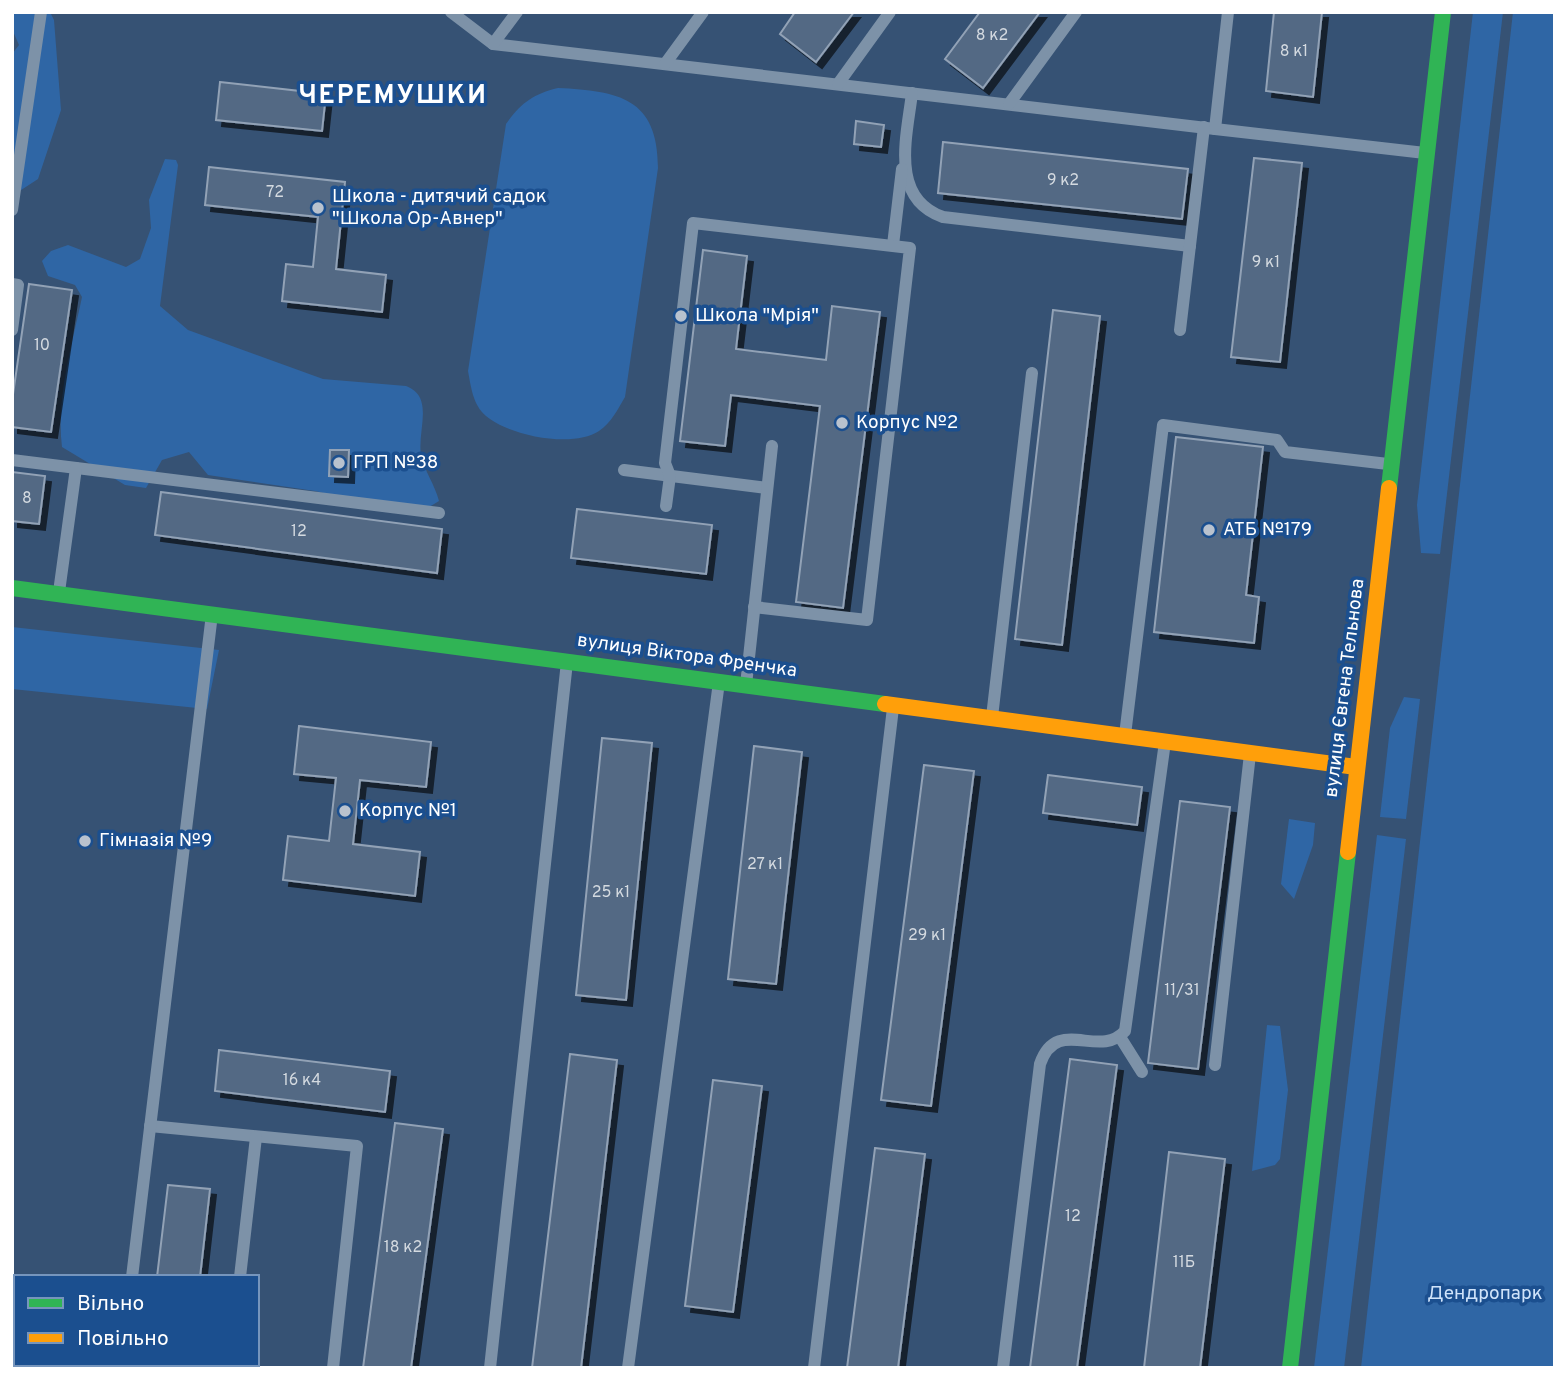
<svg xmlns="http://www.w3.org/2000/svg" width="1567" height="1380" viewBox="0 0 1567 1380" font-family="Overpass,sans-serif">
	<defs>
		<filter id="shadow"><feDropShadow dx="6" dy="6" stdDeviation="0" flood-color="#0009"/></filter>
	</defs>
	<rect width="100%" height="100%" fill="#365274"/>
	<g fill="#2f66a5">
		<path d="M12 12H50L54 20 61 110 38 179 12 196V54L19 45 12 29Z"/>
		<path d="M1473 12H1503L1440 554 1421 553 1417 505Z"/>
		<path d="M1513 12H1555V1368H1361Z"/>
		<path d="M558 88C619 91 658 98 658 168L625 397C618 409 611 423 599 431 572 449 508 435 486 416 473 405 471 387 468 371L506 124C521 103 533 94 558 88Z"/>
		<path d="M165 159 176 160 178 165 160 306 188 330 323 379 406 386C435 397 417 430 421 455 424 470 435 485 439 501L416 515 315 491 208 475 189 452 162 460 146 488 125 485 62 447C56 399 72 345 82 297L75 285 48 276 42 261 51 251 68 245 126 267 140 259 151 228 149 200Z"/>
		<path d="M12 627 219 650 207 709 12 689Z"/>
		<path d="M1404 697 1420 699 1406 819 1380 817 1390 728Z"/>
		<path d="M1289 819 1315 823 1313 845 1294 899 1281 884Z"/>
		<path d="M1377 835 1406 839 1344 1368H1314Z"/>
		<path d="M1267 1025 1280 1026 1288 1090 1280 1159 1275 1165 1252 1171Z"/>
	</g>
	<g fill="#526984" stroke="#92a2b6" stroke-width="2" filter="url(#shadow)">
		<path d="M795 12H854L816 62 780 34Z"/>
		<path d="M980 12H1040L983 88 945 59Z"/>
		<path d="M1274 12H1322L1313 97 1266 91Z"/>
		<path d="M220 82 326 94 322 131 216 120Z"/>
		<path d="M856 121 884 125 881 147 854 144Z"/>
		<path d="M943 142 1188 169 1182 219 938 193Z"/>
		<path d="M1254 158 1302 163 1280 362 1231 357Z"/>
		<path d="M209 167 345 182 336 269 386 275 382 312 282 301 286 264 313 267 318 217 205 205Z"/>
		<path d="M703 250 747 256 736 349 826 360 832 306 880 312 843 608 796 602 820 406 731 395 725 446 680 441Z"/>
		<path d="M29 284 72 290 51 432 12 427V401Z"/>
		<path d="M1053 310 1100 316 1062 645 1015 639Z"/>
		<path d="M1176 437 1263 447 1246 595 1259 597 1254 643 1154 632Z"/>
		<path d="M330 450H349L348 477 329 476Z"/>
		<path d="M12 472 45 476 39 524 12 521Z"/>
		<path d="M161 492 442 529 437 573 155 535Z"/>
		<path d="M577 509 712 525 706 574 571 558Z"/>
		<path d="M299 726 431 742 426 787 360 780 353 844 420 852 415 896 283 880 288 836 329 841 336 778 294 774Z"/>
		<path d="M602 738 652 743 626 1000 576 995Z"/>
		<path d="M754 746 802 752 776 984 728 979Z"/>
		<path d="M924 765 974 771 931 1106 881 1100Z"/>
		<path d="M1048 775 1142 787 1137 825 1043 813Z"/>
		<path d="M1180 801 1230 807 1198 1069 1148 1063Z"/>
		<path d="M219 1050 390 1071 385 1112 215 1091Z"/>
		<path d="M570 1054 617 1060 581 1368H532Z"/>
		<path d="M1070 1059 1117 1065 1077 1368H1030Z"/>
		<path d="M713 1080 762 1086 733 1312 685 1306Z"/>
		<path d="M395 1123 443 1129 411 1368H363Z"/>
		<path d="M875 1148 925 1154 898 1368H847Z"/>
		<path d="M1169 1152 1225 1159 1200 1368H1144Z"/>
		<path d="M168 1185 210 1189 200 1277H157Z"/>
	</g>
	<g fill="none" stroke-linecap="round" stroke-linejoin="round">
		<g stroke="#7d92a8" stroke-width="12">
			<path d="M451 12 493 44 1215 129"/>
			<path d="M1228 12 1215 129 1425 153"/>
			<path d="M493 44 517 12"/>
			<path d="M665 64 703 12"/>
			<path d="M838 84 890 12"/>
			<path d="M912 93C907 136 889 198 943 217L1190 246"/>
			<path d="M1009 104 1076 12"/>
			<path d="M12 210 41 12"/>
			<path d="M893 245 902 169"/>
			<path d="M12 284 18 285 12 330"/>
			<path d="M1180 330 1204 127"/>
			<path d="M12 460 439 513"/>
			<path d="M624 470 767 488"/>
			<path d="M666 506 670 476 665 463 693 223 910 248 867 620 754 607"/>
			<path d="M59 592 76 468"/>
			<path d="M746 685 772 446"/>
			<path d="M992 717 1032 373"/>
			<path d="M1125 735 1163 425 1277 440 1285 452 1388 464"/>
			<path d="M1120 1037 1142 1072"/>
			<path d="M1215 1065 1250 754"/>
			<path d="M150 1126 357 1146 333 1368"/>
			<path d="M132 1277 212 614"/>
			<path d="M240 1277 256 1137"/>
			<path d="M121 1368V1364"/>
			<path d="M230 1368 231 1364"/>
			<path d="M490 1368 567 662"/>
			<path d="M628 1368 719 682"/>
			<path d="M814 1368 893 708"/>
			<path d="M1003 1368 1040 1064C1057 1015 1099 1060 1125 1031L1165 742"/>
		</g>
		<g stroke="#30b455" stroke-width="16">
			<path d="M1389 488 1443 12"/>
			<path d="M12 588 885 704"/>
			<path d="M1290 1368 1348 852"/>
		</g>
		<g stroke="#ff9f0a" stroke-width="16">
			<path d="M885 704 1356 767"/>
			<path d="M1348 852 1389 488"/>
		</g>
	</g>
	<g fill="#b9c2ce" stroke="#1b4f8f" stroke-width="2.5">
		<circle cx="318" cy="208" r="7"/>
		<circle cx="681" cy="316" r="7"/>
		<circle cx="842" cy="423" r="7"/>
		<circle cx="339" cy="463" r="7"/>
		<circle cx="1209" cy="530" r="7"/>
		<circle cx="345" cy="811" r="7"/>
		<circle cx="85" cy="841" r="7"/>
	</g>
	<g text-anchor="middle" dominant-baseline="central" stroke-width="7" stroke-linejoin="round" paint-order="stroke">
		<g font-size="16" fill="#d4dae0">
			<text x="992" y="36">8 к2</text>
			<text x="1294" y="52">8 к1</text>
			<text x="1063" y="181">9 к2</text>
			<text x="275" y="193">72</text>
			<text x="1266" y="263">9 к1</text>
			<text x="42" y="346">10</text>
			<text x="27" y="499">8</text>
			<text x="299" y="532">12</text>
			<text x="765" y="865">27 к1</text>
			<text x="611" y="893">25 к1</text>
			<text x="927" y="936">29 к1</text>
			<text x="1182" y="991">11/31</text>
			<text x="302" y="1081">16 к4</text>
			<text x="1073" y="1217">12</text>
			<text x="403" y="1248">18 к2</text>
			<text x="1184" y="1263">11Б</text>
		</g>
		<g font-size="19" fill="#fff" stroke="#1b4f8f" text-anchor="start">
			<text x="332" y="197">Школа - дитячий садок<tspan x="332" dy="22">"Школа Ор-Авнер"</tspan></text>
			<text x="695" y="316">Школа "Мрія"</text>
			<text x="856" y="423">Корпус №2</text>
			<text x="353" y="463">ГРП №38</text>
			<text x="1223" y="530">АТБ №179</text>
			<text x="359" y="811">Корпус №1</text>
			<text x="99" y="841">Гімназія №9</text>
		</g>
		<g font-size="19" fill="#fff" stroke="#1b4f8f">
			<text transform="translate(687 656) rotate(8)">вулиця Віктора Френчка</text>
			<text transform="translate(1345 688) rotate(-83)">вулиця Євгена Тельнова</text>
		</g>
		<g font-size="19" fill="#cfe3fa" stroke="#1b4f8f">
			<text x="1485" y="1294">Дендропарк</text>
		</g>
		<g font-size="26" font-weight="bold" letter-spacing="2" fill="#fff" stroke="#1b4f8f">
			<text x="393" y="96">ЧЕРЕМУШКИ</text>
		</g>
	</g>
	<rect width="1567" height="1380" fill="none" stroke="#ffffff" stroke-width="28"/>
	<rect x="14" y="1275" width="245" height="91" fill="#1b4f8f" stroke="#7695bc" stroke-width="2"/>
	<rect x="28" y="1298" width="35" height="10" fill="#30b455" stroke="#7695bc" stroke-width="2"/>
	<text x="77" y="1310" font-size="21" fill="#ffffff">Вільно</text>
	<rect x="28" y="1333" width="35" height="10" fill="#ff9f0a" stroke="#7695bc" stroke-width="2"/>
	<text x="77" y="1345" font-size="21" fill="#ffffff">Повільно</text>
</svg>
